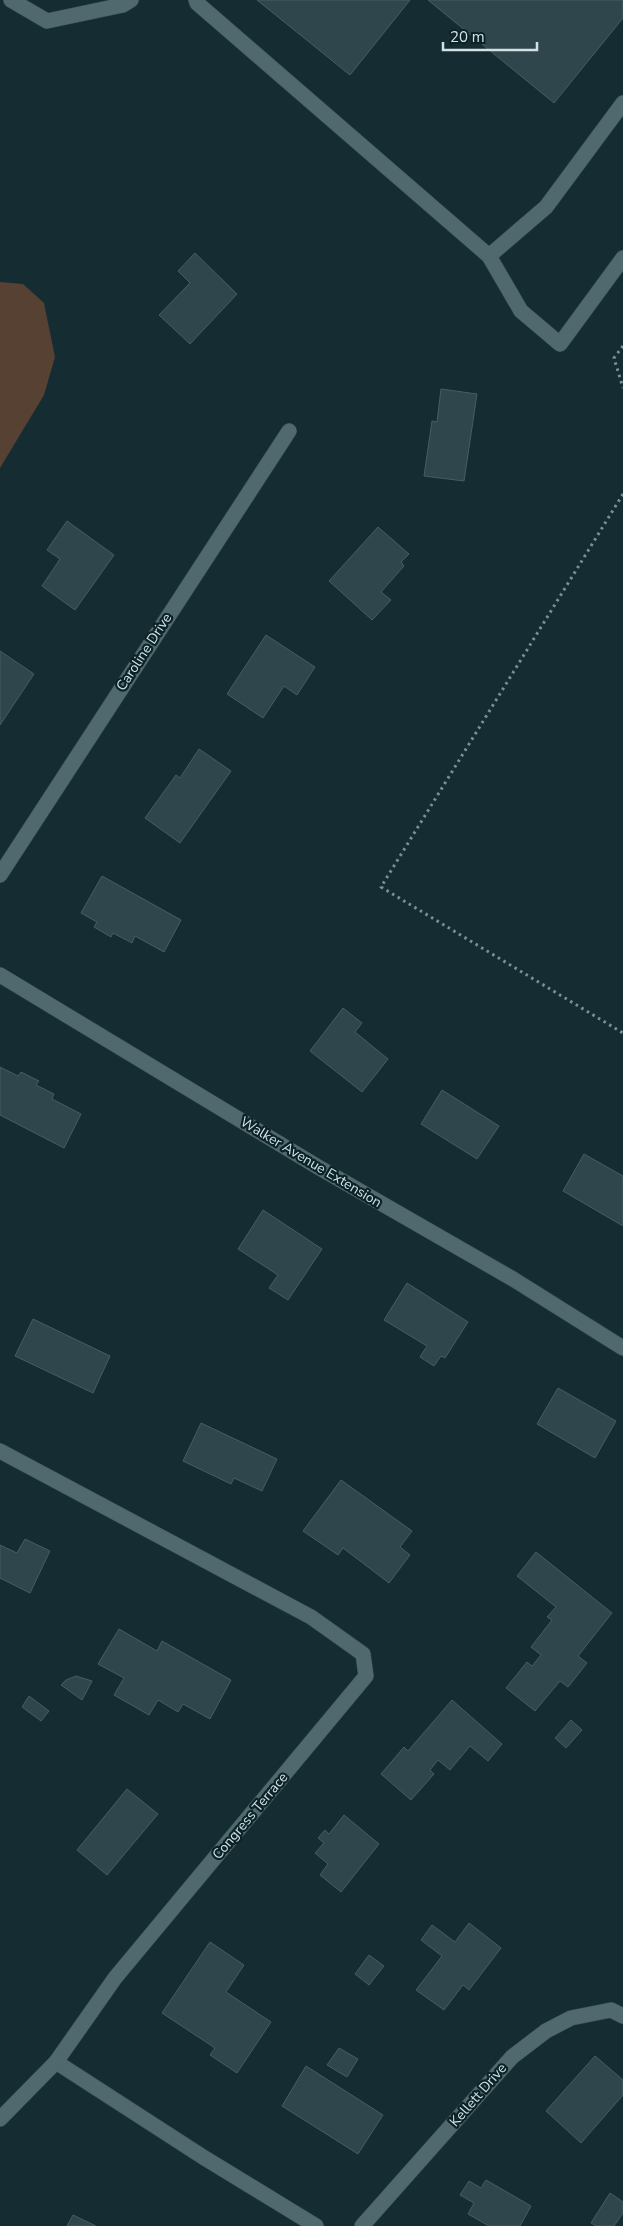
<svg xmlns="http://www.w3.org/2000/svg" width="623" height="2226" viewBox="0 0 623 2226" font-family="'Nunito Sans',sans-serif">
	<rect width="100%" height="100%" fill="#152d32"/>
	<path fill="#574133" d="M0 282 23 284 44 303 55 357 44 395 0 468Z"/>
	<g fill="#2f474c" stroke="#455e63">
		<path d="M257 0H410L350 75Z"/>
		<path d="M428 0H623V18L554 103Z"/>
		<path d="M195 253 237 294 190 344 159 315 190 283 178 271Z"/>
		<path d="M441 389 477 394 464 481 424 476 432 421 437 422Z"/>
		<path d="M67 521 114 555 75 610 42 586 60 559 47 550Z"/>
		<path d="M378 527 409 554 401 562 404 566 381 592 391 600 372 620 329 581Z"/>
		<path d="M266 635 315 667 297 695 284 686 263 718 227 694Z"/>
		<path d="M0 651 34 674 0 725Z"/>
		<path d="M199 749 231 771 180 843 145 818 176 775 180 778Z"/>
		<path d="M102 876 181 920 164 952 135 936 132 943 113 933 111 937 94 927 97 922 81 913Z"/>
		<path d="M343 1008 362 1023 355 1032 388 1059 362 1092 310 1051Z"/>
		<path d="M0 1067 18 1076 21 1072 39 1081 36 1085 54 1094 52 1099 81 1114 64 1148 0 1115Z"/>
		<path d="M442 1090 499 1126 477 1159 421 1124Z"/>
		<path d="M584 1154 623 1176V1226L563 1191Z"/>
		<path d="M263 1210 322 1249 288 1300 269 1288 278 1275 238 1249Z"/>
		<path d="M407 1283 468 1322 445 1358 441 1356 434 1366 420 1357 427 1346 384 1320Z"/>
		<path d="M33 1319 110 1356 93 1393 15 1356Z"/>
		<path d="M558 1388 616 1421 595 1458 537 1424Z"/>
		<path d="M201 1423 277 1459 262 1491 234 1478 231 1484 183 1461Z"/>
		<path d="M341 1480 412 1531 400 1547 410 1555 389 1583 343 1548 338 1555 303 1531Z"/>
		<path d="M25 1539 50 1551 30 1593 0 1578V1545L17 1553Z"/>
		<path d="M536 1552 612 1613 578 1656 587 1663 568 1687 560 1681 535 1711 506 1688 527 1662 532 1666 541 1655 531 1647 552 1620 547 1617 556 1607 517 1576Z"/>
		<path d="M119 1629 157 1651 162 1641 231 1680 210 1719 183 1704 178 1712 158 1700 149 1715 114 1695 124 1678 98 1664Z"/>
		<path d="M76 1676 92 1681 82 1700 61 1685 66 1680Z"/>
		<path d="M29 1696 49 1711 41 1721 22 1707Z"/>
		<path d="M452 1700 502 1744 488 1761 470 1746 450 1770 438 1760 430 1770 434 1774 411 1800 381 1774 404 1747 408 1751Z"/>
		<path d="M571 1720 582 1730 566 1748 555 1738Z"/>
		<path d="M127 1789 158 1814 107 1875 77 1850Z"/>
		<path d="M344 1815 379 1844 341 1892 320 1875 328 1864 315 1853 324 1843 318 1838 325 1830 329 1834Z"/>
		<path d="M469 1923 501 1948 469 1990 463 1985 444 2010 416 1990 442 1956 421 1940 432 1925 455 1942Z"/>
		<path d="M210 1942 244 1965 226 1992 271 2022 237 2073 210 2055 215 2048 162 2013Z"/>
		<path d="M369 1955 384 1966 369 1985 355 1974Z"/>
		<path d="M339 2048 358 2059 347 2077 327 2065Z"/>
		<path d="M595 2056 623 2080V2095L581 2143 546 2111Z"/>
		<path d="M306 2066 383 2115 358 2154 282 2106Z"/>
		<path d="M486 2180 531 2206 520 2226H489L468 2214 474 2203 460 2195 469 2181 481 2188Z"/>
		<path d="M610 2193 623 2202V2213L614 2226H596L591 2223Z"/>
		<path d="M73 2215 96 2226H67Z"/>
	</g>
	<g fill="none" stroke-linecap="round" stroke-linejoin="round">
		<g stroke="#374a4e" stroke-width="16">
			<g id="minor">
				<path d="M11 0 47 21 123 5 131 0"/>
				<path d="M196 0 197 3 489 256 546 207 623 103"/>
				<path d="M489 256 521 311 560 344 623 258"/>
				<path d="M0 875 289 431"/>
				<path d="M0 975 318 1167 513 1279 623 1348"/>
				<path d="M0 1451 311 1617 363 1654 366 1676 115 1978 56 2062 203 2157 316 2226"/>
				<path d="M0 2119 56 2062"/>
				<path d="M362 2226 512 2057 546 2031 571 2018 611 2010 623 2016"/>
			</g>
		</g>
		<g stroke="#7d8f93" stroke-width="3" stroke-dasharray="2.5 4" stroke-linecap="butt">
			<path d="M623 346 614 358 623 388"/>
			<path d="M623 494 381 887 623 1033"/>
		</g>
		<use href="#minor" stroke="#4f696e" stroke-width="15"/>
	</g>
	<g text-anchor="middle" dominant-baseline="central" stroke-width="4.5" stroke-linejoin="round" paint-order="stroke">
		<g font-size="14" fill="#d3e1e4" stroke="#0b2328">
			<text transform="translate(144 652) rotate(-57)">Caroline Drive</text>
			<text transform="translate(311 1162) rotate(31)">Walker Avenue Extension</text>
			<text transform="translate(250 1816) rotate(-50)">Congress Terrace</text>
			<text transform="translate(478 2095) rotate(-49)">Kellett Drive</text>
		</g>
	</g>
	<path d="M443 42v8h94v-8" fill="none" stroke="#d3e1e4" stroke-width="2.5"/>
	<text x="450" y="42" font-size="15" fill="#d3e1e4" stroke="#0b2328" stroke-width="4" paint-order="stroke">20 m</text>
</svg>
